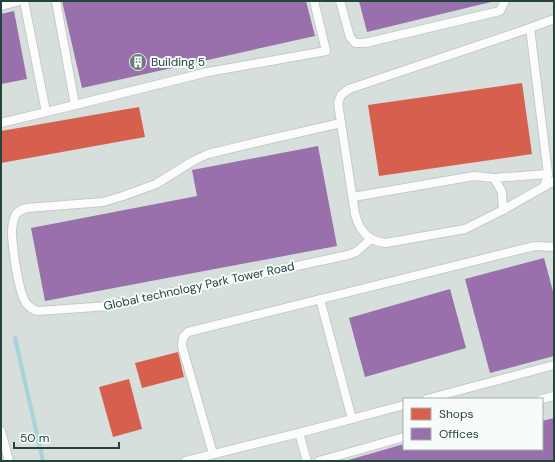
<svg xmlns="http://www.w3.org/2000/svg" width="555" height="462" viewBox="0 0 555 462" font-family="'DM Sans',sans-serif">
	<rect width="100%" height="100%" fill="#e8edeb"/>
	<path fill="#d6dfdb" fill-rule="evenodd" d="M1 1H554V461H1ZM404 399H542V449H404Z"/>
	<g fill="#d6604d">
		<path d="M522 83 532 154 379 176 368 105Z"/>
		<path d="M139 107 145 137 1 163V131Z"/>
		<path d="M178 352 184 377 142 388 135 363Z"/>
		<path d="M129 379 142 429 113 437 99 387Z"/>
	</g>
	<g fill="#9970ab">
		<path d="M62 1H306L315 36 82 88Z"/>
		<path d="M359 1H491V2L367 32Z"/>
		<path d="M14 11 27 79 1 84V14Z"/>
		<path d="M318 146 337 246 45 301 31 228 197 196 192 170Z"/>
		<path d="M544 258 554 295V356L490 373 465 279Z"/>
		<path d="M450 289 466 348 365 377 349 318Z"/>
		<path d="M554 418V461H345L404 444V449H542V421Z"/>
	</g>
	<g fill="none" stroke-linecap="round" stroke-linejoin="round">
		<path stroke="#a8d2dc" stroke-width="4" d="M15 338 43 461"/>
		<g stroke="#c5cac8" stroke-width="10">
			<g id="lane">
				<path d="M24 1 46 112"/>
				<path d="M340 1 350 37 355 43H365L500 11 505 1"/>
				<path d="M1 6 20 1"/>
				<path d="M554 19 530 28 349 89 341 95 338 103 355 214C360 231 367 241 386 243L465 229 503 210 554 181"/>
				<path d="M530 28 548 174 544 187"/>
				<path d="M75 105 208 72 326 51 314 1"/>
				<path d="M1 123 75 105 56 1"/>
				<path d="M341 123 262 141 208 154 193 161 156 184 123 196 103 202 27 208C23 209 19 210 16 214 13 219 12 229 12 235 13 250 18 291 26 303 29 307 33 310 38 311L109 306 348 255 356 252 371 239"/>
				<path d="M494 178 548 174"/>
				<path d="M353 197 474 176 494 178 502 192 503 210"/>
				<path d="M320 299 352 419"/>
				<path d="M427 399 554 365"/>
				<path d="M542 399 554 396"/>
				<path d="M1 431 9 461"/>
				<path d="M299 433 307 461"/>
				<path d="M213 454 182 346 183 337 188 332 535 246 554 247"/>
				<path d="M186 461 299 433 404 405"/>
				<path d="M319 461 404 437"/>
			</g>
		</g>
		<use href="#lane" stroke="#fcfcfc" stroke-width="8"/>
	</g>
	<defs>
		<g id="building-disc" transform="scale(0.9)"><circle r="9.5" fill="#687e79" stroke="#f7fbf9"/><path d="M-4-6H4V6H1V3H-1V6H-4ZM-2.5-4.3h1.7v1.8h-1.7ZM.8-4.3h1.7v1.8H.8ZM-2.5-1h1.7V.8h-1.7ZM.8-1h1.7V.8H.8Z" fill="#fff"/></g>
	</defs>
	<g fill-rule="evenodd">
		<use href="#building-disc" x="138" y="62"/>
	</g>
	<g text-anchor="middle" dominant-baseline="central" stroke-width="4" stroke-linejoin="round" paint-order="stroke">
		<g font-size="12" fill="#23433c" stroke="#f7fbf9" text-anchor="start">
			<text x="151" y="62">Building 5</text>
		</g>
		<g font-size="12" fill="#23433c" stroke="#f7fbf9">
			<text transform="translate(199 286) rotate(-12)">Global technology Park Tower Road</text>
		</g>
	</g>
	<rect width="555" height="462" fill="none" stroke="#23433c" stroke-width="4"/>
	<rect x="403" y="398" width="140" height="52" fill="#f7fbf9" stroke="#a2b1ad"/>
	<rect x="411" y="408" width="20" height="12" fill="#d6604d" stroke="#a2b1ad"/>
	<text x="439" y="418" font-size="12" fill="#23433c">Shops</text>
	<rect x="411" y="428" width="20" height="12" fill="#9970ab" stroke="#a2b1ad"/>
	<text x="439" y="438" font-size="12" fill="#23433c">Offices</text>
	<path d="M14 442v6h105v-6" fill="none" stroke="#23433c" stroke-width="2"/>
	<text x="20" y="442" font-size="12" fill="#23433c" stroke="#f7fbf9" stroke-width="3" paint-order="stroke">50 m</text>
</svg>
